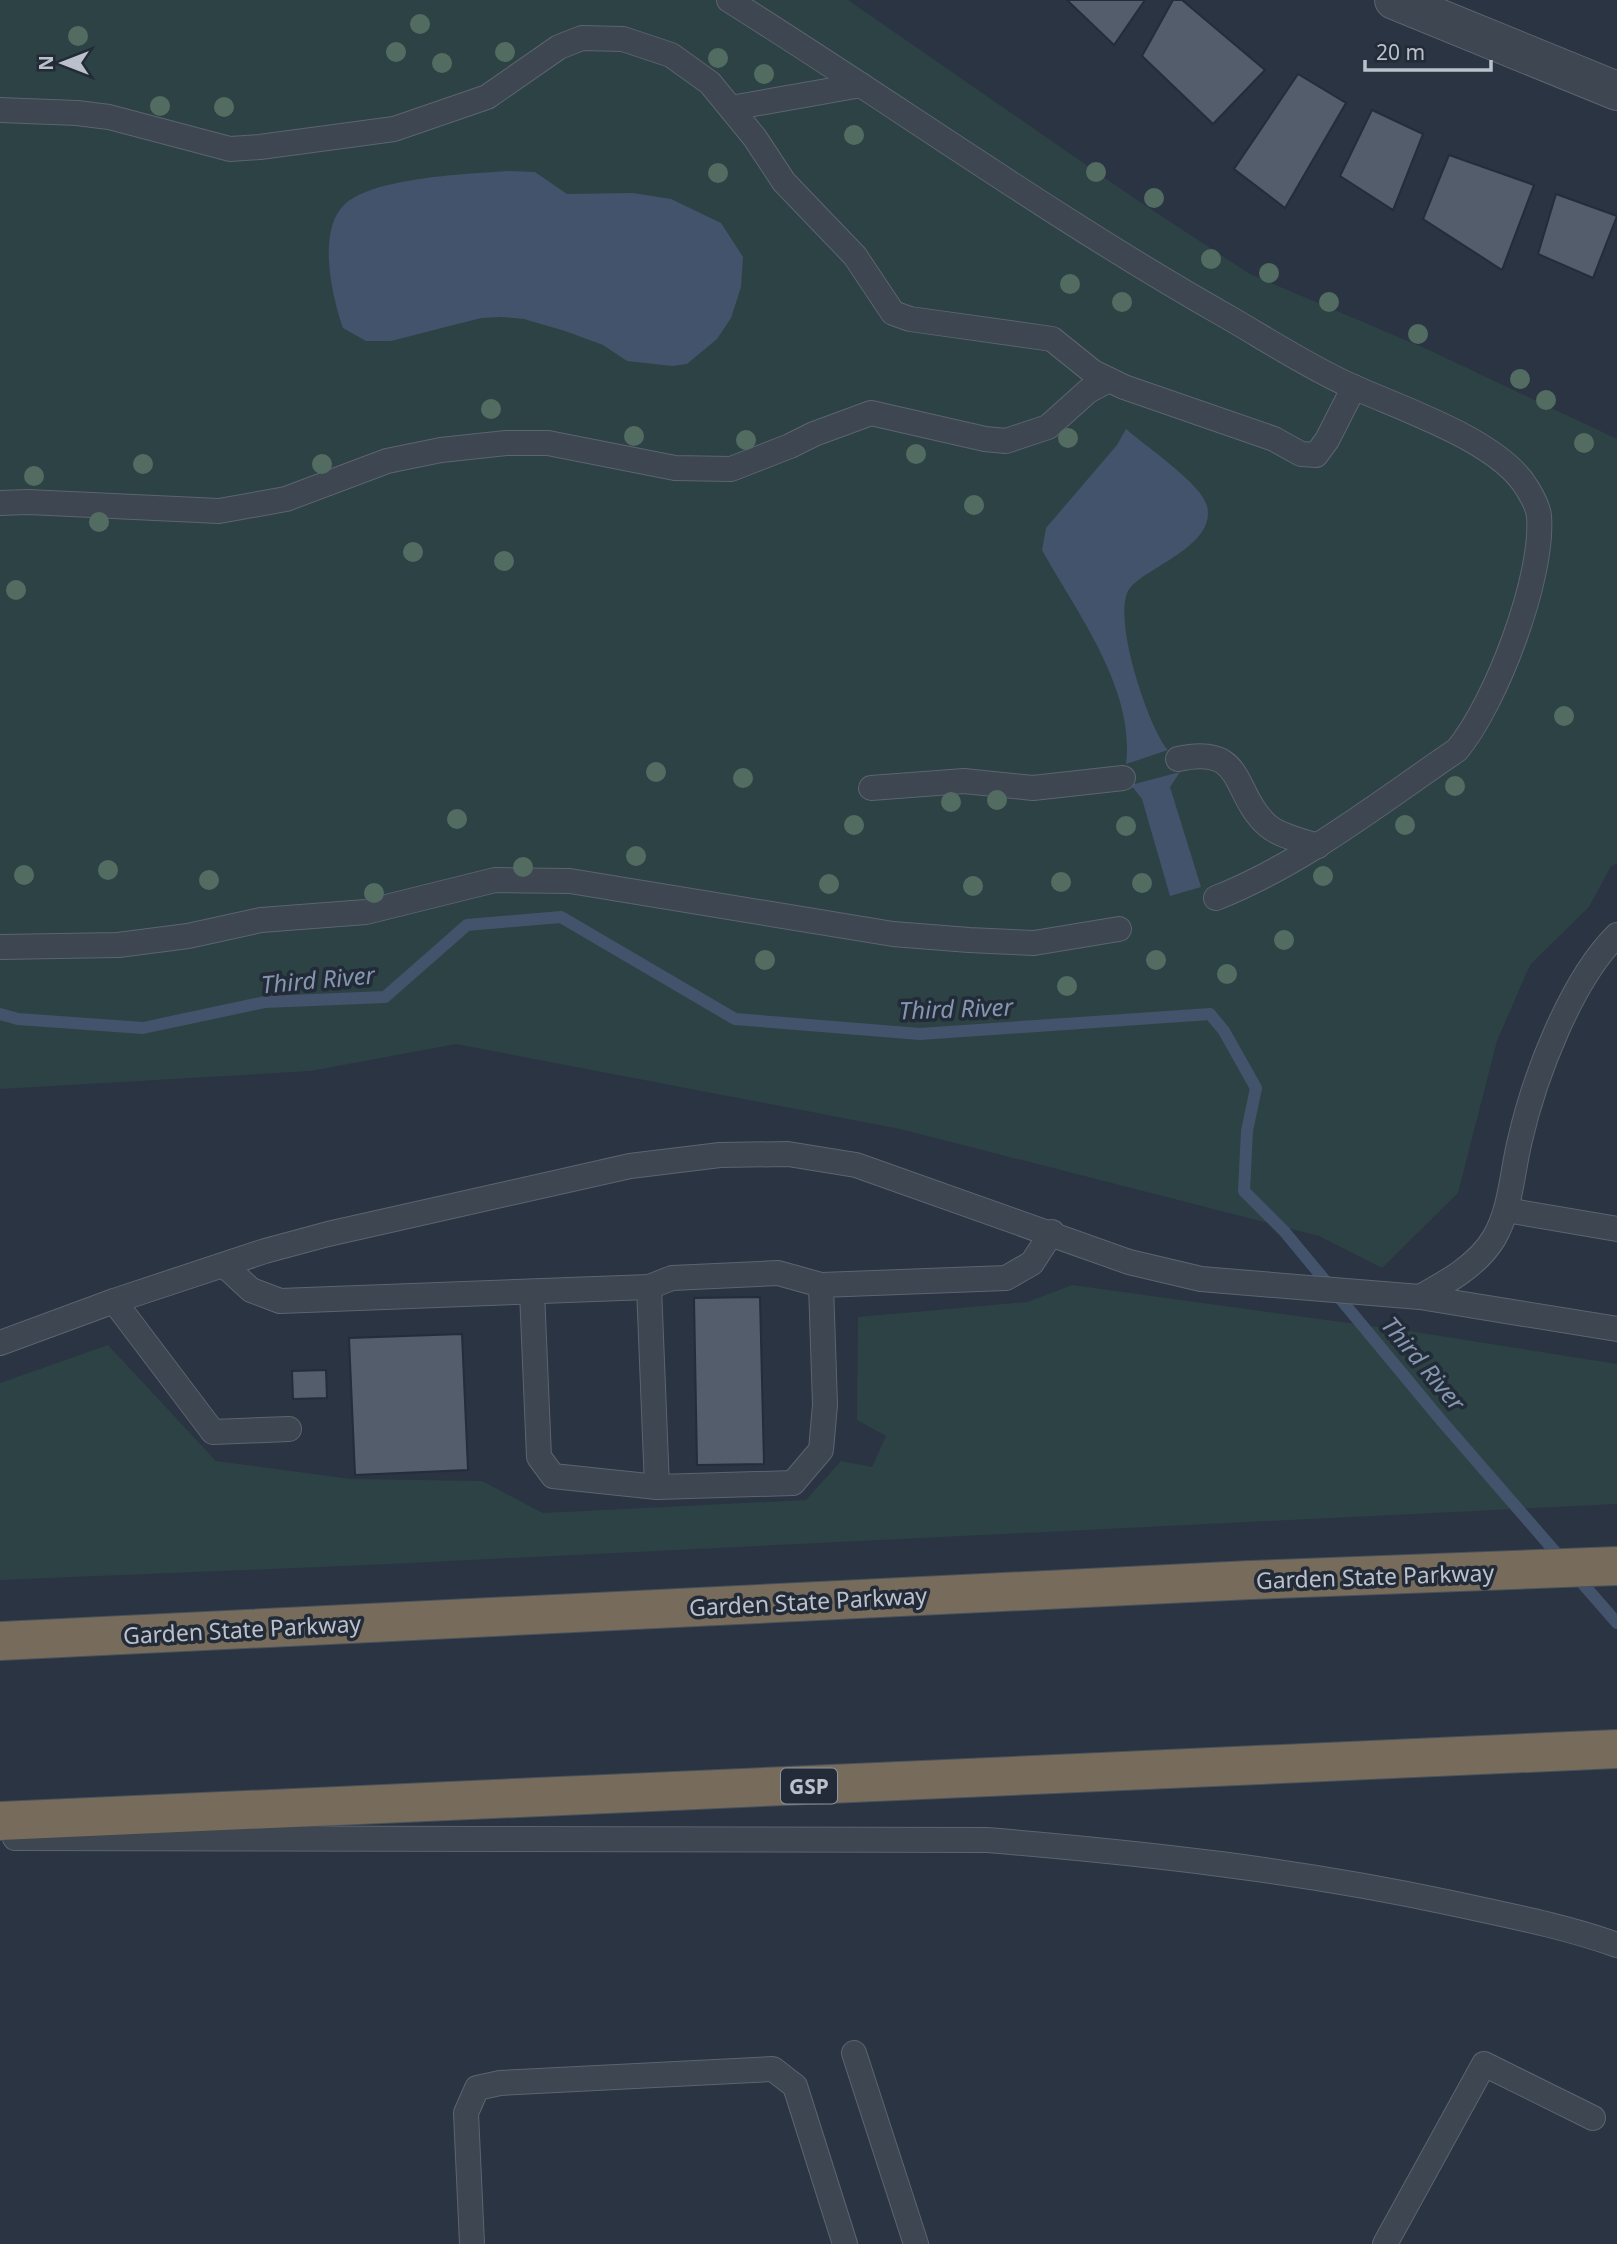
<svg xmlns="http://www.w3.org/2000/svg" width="1617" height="2244" viewBox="0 0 1617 2244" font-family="'Noto Sans',sans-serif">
	<rect width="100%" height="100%" fill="#2a3442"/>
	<g fill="#2d4244">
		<path d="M0 0H848L1134 198 1250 274 1429 350 1617 439V863L1611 866 1589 907 1530 965 1497 1041 1458 1193 1382 1268 1319 1236 900 1129 456 1044 311 1071 0 1089Z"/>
		<path d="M1072 1285 1422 1333 1617 1364V1504L369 1565 0 1580V1383L108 1345 216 1461 351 1479 482 1481 543 1513 806 1500 841 1461 872 1467 886 1436 857 1420 858 1317 1027 1302Z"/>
	</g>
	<g fill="#43536b">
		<path d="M509 171 535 172 567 194 633 193 671 199 721 223 743 257 741 287 731 318 717 339 687 364 672 366 627 361 603 345 565 331 524 319 501 317 481 318 391 341H366L343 328C332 296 316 229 346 203 377 177 468 174 509 171Z"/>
		<path d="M1126 429C1144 445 1202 484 1207 506 1217 545 1147 567 1130 588 1110 613 1148 727 1168 750L1126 764C1136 689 1075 610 1042 550L1046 528 1117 445Z"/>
		<path d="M1180 772 1170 787 1201 887 1170 896 1142 799 1131 785Z"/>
	</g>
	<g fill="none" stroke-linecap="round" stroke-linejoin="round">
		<g stroke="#43536b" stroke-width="12">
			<path d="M0 1014 18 1019 143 1028 265 1002 385 997 467 925 561 917 735 1019 920 1034 1210 1014 1224 1031 1256 1088 1247 1131 1244 1191 1284 1231 1440 1419 1564 1562"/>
			<path d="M1576 1576 1617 1623"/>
		</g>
	</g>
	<g fill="#535d6c" stroke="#242d39" stroke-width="2">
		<path d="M1067 0H1145L1114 45Z"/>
		<path d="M1173 0H1182L1265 70 1213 124 1142 56Z"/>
		<path d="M1298 74 1346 103 1285 208 1234 169Z"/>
		<path d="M1372 110 1423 134 1393 210 1340 176Z"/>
		<path d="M1449 155 1534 185 1502 270 1423 219Z"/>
		<path d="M1556 194 1617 216 1593 278 1538 254Z"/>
		<path d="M760 1297 764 1464 697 1465 694 1298Z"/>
		<path d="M462 1334 468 1470 355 1475 349 1338Z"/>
		<path d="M326 1370 327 1398 293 1399 292 1371Z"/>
	</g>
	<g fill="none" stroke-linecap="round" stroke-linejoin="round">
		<g stroke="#5c646f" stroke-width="26">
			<g id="service">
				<path d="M729 0C895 104 1055 219 1226 316 1266 339 1307 366 1349 385 1399 408 1499 440 1527 488 1532 496 1538 507 1539 516 1544 577 1496 703 1457 750 1379 803 1304 863 1216 898"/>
				<path d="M731 108 861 85"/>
				<path d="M0 110 77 113 109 117 230 149 260 147 394 129 487 97 559 47 582 38 623 39 671 55 710 83 755 138 784 182 855 256 893 313 910 319 1052 339 1093 372 1124 387 1274 439 1301 454 1316 455 1327 440 1354 387"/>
				<path d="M0 503 28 502 219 511 286 499 387 461 441 450 506 443H548L675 468 731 469 790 446 814 434 871 413 985 439 1006 441 1048 427 1088 391 1109 380"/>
				<path d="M1178 759C1246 744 1231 792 1267 825 1279 836 1303 841 1318 846"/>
				<path d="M871 788 964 781 1033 788 1123 778"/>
				<path d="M0 947 118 945 188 936 261 920 366 912 495 880 570 881 893 934 969 940 1034 943 1119 929"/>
				<path d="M1506 1210 1617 1229"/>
				<path d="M225 1266 251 1290 280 1301 649 1287 657 1487"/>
				<path d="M649 1287 672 1278 778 1273 821 1285"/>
				<path d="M532 1292 539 1457 553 1476 657 1487 793 1483 821 1450 825 1405 821 1285 1006 1278 1032 1263 1052 1232"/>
				<path d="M1420 1297C1447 1282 1478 1265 1494 1238 1511 1209 1512 1172 1520 1140 1534 1078 1571 980 1617 935"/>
				<path d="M114 1301 213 1432 289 1429"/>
				<path d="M0 1343 114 1301 265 1251 328 1234 630 1166 720 1155 788 1154 856 1165 1129 1262 1201 1279 1420 1297 1617 1329"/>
				<path d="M15 1838 987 1840C1143 1853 1298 1870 1451 1903 1506 1915 1564 1926 1617 1945"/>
				<path d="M854 2053 916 2244"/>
				<path d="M472 2244 466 2113 477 2088 500 2083 773 2069 795 2086 845 2244"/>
				<path d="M1385 2244 1484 2064 1593 2118"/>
			</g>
		</g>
		<g stroke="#5c646f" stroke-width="40">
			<path id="minor" d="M1394 0 1617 91"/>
		</g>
		<g stroke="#48515c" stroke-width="40">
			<g id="motorway">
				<path d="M0 1641 1250 1580 1617 1566"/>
				<path d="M0 1821 1617 1749"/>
			</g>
		</g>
		<use href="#service" stroke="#3e4651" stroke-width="24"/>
		<use href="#minor" stroke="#3e4651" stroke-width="38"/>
		<use href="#motorway" stroke="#776c5b" stroke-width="38"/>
	</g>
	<g fill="#536c62">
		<circle cx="420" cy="24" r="10"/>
		<circle cx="78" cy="36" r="10"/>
		<circle cx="396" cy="52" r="10"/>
		<circle cx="505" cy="52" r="10"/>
		<circle cx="718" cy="58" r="10"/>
		<circle cx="442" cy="63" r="10"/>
		<circle cx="764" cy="74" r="10"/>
		<circle cx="160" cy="106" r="10"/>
		<circle cx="224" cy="107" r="10"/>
		<circle cx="854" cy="135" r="10"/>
		<circle cx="1096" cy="172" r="10"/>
		<circle cx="718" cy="173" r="10"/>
		<circle cx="1154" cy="198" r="10"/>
		<circle cx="1211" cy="259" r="10"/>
		<circle cx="1269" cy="273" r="10"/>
		<circle cx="1070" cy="284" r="10"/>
		<circle cx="1122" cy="302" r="10"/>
		<circle cx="1329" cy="302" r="10"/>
		<circle cx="1418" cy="334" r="10"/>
		<circle cx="1520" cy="379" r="10"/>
		<circle cx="1546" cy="400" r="10"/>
		<circle cx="491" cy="409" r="10"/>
		<circle cx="634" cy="436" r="10"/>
		<circle cx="1068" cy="438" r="10"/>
		<circle cx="746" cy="440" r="10"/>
		<circle cx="1584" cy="443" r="10"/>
		<circle cx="916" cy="454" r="10"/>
		<circle cx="143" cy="464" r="10"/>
		<circle cx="322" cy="464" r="10"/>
		<circle cx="34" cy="476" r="10"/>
		<circle cx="974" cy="505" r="10"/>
		<circle cx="99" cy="522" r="10"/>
		<circle cx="413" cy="552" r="10"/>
		<circle cx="504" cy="561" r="10"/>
		<circle cx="16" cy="590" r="10"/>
		<circle cx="1564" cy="716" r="10"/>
		<circle cx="656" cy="772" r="10"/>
		<circle cx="743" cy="778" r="10"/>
		<circle cx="1455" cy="786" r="10"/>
		<circle cx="997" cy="800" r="10"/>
		<circle cx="951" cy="802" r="10"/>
		<circle cx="457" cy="819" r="10"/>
		<circle cx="854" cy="825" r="10"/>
		<circle cx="1405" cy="825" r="10"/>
		<circle cx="1126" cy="826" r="10"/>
		<circle cx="636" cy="856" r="10"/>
		<circle cx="523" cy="867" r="10"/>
		<circle cx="108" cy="870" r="10"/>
		<circle cx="24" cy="875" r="10"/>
		<circle cx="1323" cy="876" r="10"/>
		<circle cx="209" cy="880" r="10"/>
		<circle cx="1061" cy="882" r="10"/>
		<circle cx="1142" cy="883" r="10"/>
		<circle cx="829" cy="884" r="10"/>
		<circle cx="973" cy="886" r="10"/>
		<circle cx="374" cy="893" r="10"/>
		<circle cx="1284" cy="940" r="10"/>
		<circle cx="765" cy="960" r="10"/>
		<circle cx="1156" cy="960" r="10"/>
		<circle cx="1227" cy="974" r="10"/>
		<circle cx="1067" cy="986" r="10"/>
	</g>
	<g text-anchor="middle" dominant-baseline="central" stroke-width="7" stroke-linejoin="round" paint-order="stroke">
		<rect fill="#222b37" stroke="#8d949f" stroke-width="2" x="781" y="1768.5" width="56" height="35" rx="5"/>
		<g font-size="21" font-weight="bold" fill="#bbc1cb">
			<text x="809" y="1786">GSP</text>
		</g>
		<g font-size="23" fill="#bbc1cb" stroke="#222b37">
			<text transform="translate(1375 1576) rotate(-2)">Garden State Parkway</text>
			<text transform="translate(808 1601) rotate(-3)">Garden State Parkway</text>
			<text transform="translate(242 1629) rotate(-3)">Garden State Parkway</text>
		</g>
		<g font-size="24" font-style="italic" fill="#8597b0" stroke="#222b37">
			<text transform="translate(318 979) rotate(-5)">Third River</text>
			<text transform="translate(956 1008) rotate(-2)">Third River</text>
			<text transform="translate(1424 1363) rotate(50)">Third River</text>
		</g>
	</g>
	<g transform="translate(63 63) rotate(270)" stroke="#222b37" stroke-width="5" paint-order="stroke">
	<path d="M0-5L12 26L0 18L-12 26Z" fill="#bbc1cb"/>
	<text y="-10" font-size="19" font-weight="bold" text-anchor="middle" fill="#bbc1cb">N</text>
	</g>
	<path d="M1365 60v10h126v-10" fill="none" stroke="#bbc1cb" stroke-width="3.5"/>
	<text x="1376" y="60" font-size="21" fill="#bbc1cb" stroke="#222b37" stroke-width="5" paint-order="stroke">20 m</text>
</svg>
